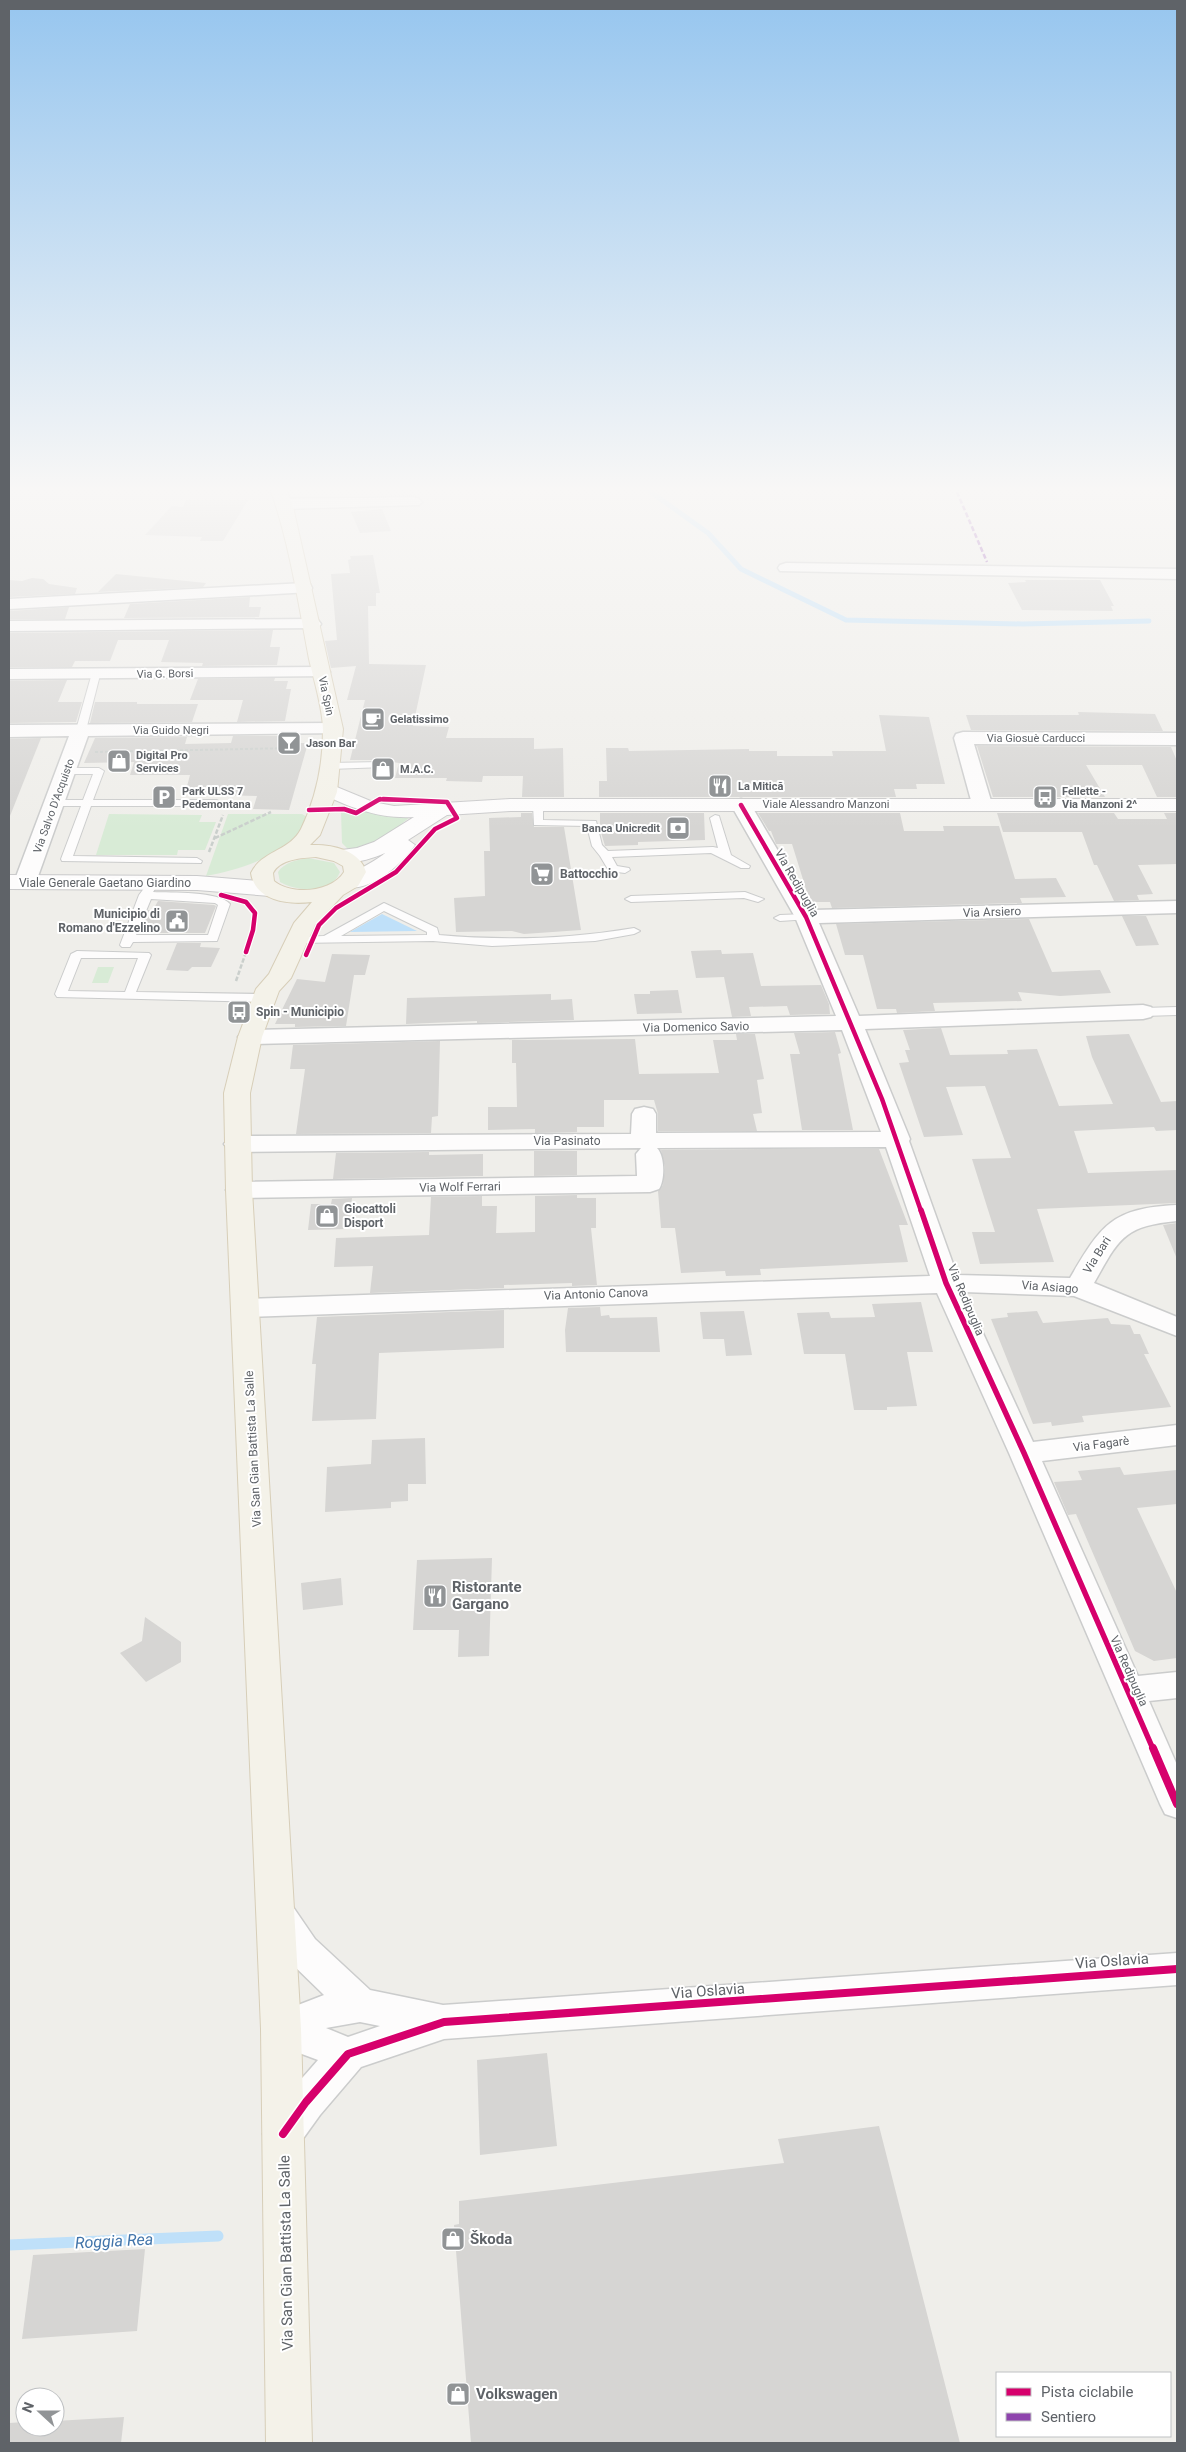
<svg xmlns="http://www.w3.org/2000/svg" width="1186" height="2452" viewBox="0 0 1186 2452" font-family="Roboto,sans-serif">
	<rect width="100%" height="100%" fill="#efeeea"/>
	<g fill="#d8ebd6">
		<path d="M341 811 357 815 364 811 393 816H411L378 844 349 850 342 843Z"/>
		<path d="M109 814 202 815 199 822H216L205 850H178L177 855H96Z"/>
		<path d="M228 814H302L309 818C290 854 244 869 206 876Z"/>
		<path d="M308 858 334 863 340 872C332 894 297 892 280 882L278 872C285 862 296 860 308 858Z"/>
		<path d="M98 967H114L108 983H92Z"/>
	</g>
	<path fill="#bfe0f9" d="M382 914 417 931 350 932Z"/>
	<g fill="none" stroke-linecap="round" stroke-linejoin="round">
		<path stroke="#bfe0f9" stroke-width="5" d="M641 485 708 533 741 569 846 620 1023 624 1149 621"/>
		<path stroke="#bfe0f9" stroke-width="11" d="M9 2245 218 2236"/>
	</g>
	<g fill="#d6d5d3">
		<path d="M186 500H248L223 541H200L202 537 145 535 172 506 183 507Z"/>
		<path d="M382 509 391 531 360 533 351 512Z"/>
		<path d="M373 555 380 593H376V606H368L369 664 426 665 413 726 449 727 446 738H534V749L563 748 564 797H522L523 776H483L482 782 446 781 447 778H395L399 763 381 760H350L365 700H347L356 666 331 668 325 641 337 640 331 574 350 573 348 560 351 559 350 556Z"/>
		<path d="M116 574 206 583 203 587 98 592Z"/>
		<path d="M32 578 43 579 49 584 77 588 75 594 9 597V580L22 581Z"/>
		<path d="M1025 580H1100L1114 606H1111L1113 611 1022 610 1008 583 1026 582Z"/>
		<path d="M250 597 249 607H261L259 617 124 618 130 604Z"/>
		<path d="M69 607 65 619H9V611Z"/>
		<path d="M273 630 270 647H280L277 665 202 666 203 663 161 662 169 640H118L110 661H75L72 667H9V633Z"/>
		<path d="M275 678 274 681H288L286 689H291L285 721 237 722 243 700H190L198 679Z"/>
		<path d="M67 680 58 702H82L76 722 9 723V681Z"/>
		<path d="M95 702H137V704H198L192 722 90 723Z"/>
		<path d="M1078 712 1155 714 1163 731 971 730 966 715H1079Z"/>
		<path d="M879 715 929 717 945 784H916L917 789H894L896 797H599V781H607L606 748H628L629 751 749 749V751H777V756H833L832 751H886Z"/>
		<path d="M233 736H283L281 743H308L289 810 253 809 257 796 185 794 190 775H130L134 762 84 763 95 738 187 737 185 744 231 743Z"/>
		<path d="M41 738 10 816H9V739Z"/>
		<path d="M977 746 1171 747 1177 761V797H1157L1142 765H1086L1105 797H993Z"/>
		<path d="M521 813H532L534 827H564L581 930 524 934 512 931 456 932 454 898 485 896 484 851H490L489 818 521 817Z"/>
		<path d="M600 813H704L705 840 638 842V845L605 846 600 829Z"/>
		<path d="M758 813H900L904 831H944L943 826H999L1015 879 1056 878 1066 897 1020 898 1022 903 832 908 830 902H810L792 844H776L771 831H769Z"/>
		<path d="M997 813H1114L1118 819H1167L1164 813H1177V864L1138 865 1153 894 1137 895 1139 900 1114 901 1097 865H1094L1082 832H1003Z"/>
		<path d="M158 901 214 905 216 906 205 933H140L148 910H153Z"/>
		<path d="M1122 916H1146L1159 945 1136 946Z"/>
		<path d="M1029 919 1052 972 1100 970 1111 993 1060 996 1018 992 1022 1001 933 1003 935 1011 897 1013 896 1009H877L863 955H845L836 924Z"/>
		<path d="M177 943H201L200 947 220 948 211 967H192L188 971 166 970Z"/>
		<path d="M721 950 722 954 753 953 761 986 821 985 829 1004 830 1014 790 1015 787 1006 749 1007 751 1016 732 1017 724 977 696 978 691 951Z"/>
		<path d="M332 954 370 955 365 975H354L346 1026 295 1027V1024H275L297 979 325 982Z"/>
		<path d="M678 990 682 1013 637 1014 634 994H650V991Z"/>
		<path d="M551 994V1000L572 999 574 1020 477 1023V1021L406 1024 407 998Z"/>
		<path d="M941 1028 950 1055 1008 1054 1007 1050 1037 1049 1059 1106 1113 1104 1092 1057 1086 1036 1129 1034 1161 1102 1177 1101V1130L1156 1131 1154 1127 1074 1131 1088 1173 1177 1170V1203L1037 1209 1054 1262 980 1264 972 1232H995L972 1159 1011 1158 985 1086 946 1087 963 1135 924 1137 899 1063 909 1062 905 1050H910L903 1030Z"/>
		<path d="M835 1032 841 1053 838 1054 853 1130H802L790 1054H800L794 1033Z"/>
		<path d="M736 1034H755L764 1079 757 1080 762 1113 753 1114 757 1131H658V1114L654 1100H604V1127H577V1132L535 1133V1129L488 1130V1107H517L516 1063H512V1040L635 1039 639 1074 719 1073 713 1040H737Z"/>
		<path d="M440 1041 438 1116 432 1117 431 1133 296 1134 305 1069H290L293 1045Z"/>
		<path d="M761 1149H879L908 1225H899L908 1262 760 1269 761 1275 726 1276 725 1271 681 1273 675 1228H661L658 1191 663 1185 665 1168 661 1150Z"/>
		<path d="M534 1151H577V1175L534 1176Z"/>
		<path d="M429 1152V1155L483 1154V1176L333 1179 336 1153Z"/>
		<path d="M577 1195V1198H596V1228H591L597 1285 572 1286V1283L504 1285V1288L370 1293 373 1266 334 1267 336 1238 429 1235 431 1197 482 1196V1206H497L496 1233 535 1232V1196Z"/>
		<path d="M352 1198 348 1229 308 1230 311 1204H331L332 1199Z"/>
		<path d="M1177 1223V1259L1163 1225Z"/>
		<path d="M921 1302 933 1352H907L917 1406 887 1407V1410H854L845 1354H804L797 1313 829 1312 831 1318 875 1317 872 1304Z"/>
		<path d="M600 1307 601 1316 609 1315 610 1318 657 1317 660 1352H566L565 1330 568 1308Z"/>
		<path d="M504 1310V1348L379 1353 376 1419 312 1421 316 1364H312L317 1317Z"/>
		<path d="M744 1311 752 1355 726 1356 724 1339H703L700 1312Z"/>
		<path d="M1037 1311 1043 1323 1108 1318 1111 1324 1130 1325 1134 1334H1140L1149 1354H1144L1171 1407 1082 1416 1084 1422 1052 1426 1051 1422 1033 1424 991 1319 1008 1317 1007 1313Z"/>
		<path d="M425 1438 426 1484H408V1501L391 1502V1508L325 1512 327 1467 371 1464 372 1440Z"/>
		<path d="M1120 1467 1124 1475 1177 1470V1504L1137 1508 1177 1593V1658L1154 1661 1135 1651 1076 1514 1068 1515 1054 1482 1082 1480 1078 1471Z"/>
		<path d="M492 1558 489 1656 458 1657 459 1630H413L417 1560Z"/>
		<path d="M341 1578 343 1605 303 1610 301 1583Z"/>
		<path d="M145 1617 181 1642V1662L146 1682 120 1653 142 1641Z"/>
		<path d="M547 2053 557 2146 480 2155 477 2060Z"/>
		<path d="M879 2126 960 2443H471L454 2225 459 2224V2201L784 2163 778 2139Z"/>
		<path d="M145 2249 137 2331 22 2339 33 2255Z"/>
		<path d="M124 2417 121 2443H9V2423L25 2422V2427H55V2421Z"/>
	</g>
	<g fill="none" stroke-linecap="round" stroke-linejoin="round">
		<g stroke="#cbcccc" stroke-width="2">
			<g id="lane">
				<path d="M92 673 100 675 86 730 81 733 76 730Z"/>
				<path d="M381 762 386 765 385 767 330 769 325 766 330 763Z"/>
				<path d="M99 768 104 771 93 800H217L222 803 217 806H91L73 856 197 858 202 861 201 863 62 861 61 859 81 806H55L50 803 55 800H83L93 774H67L62 771 67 768Z"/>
				<path d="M538 802 543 805V820L596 821 602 845 608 851 713 847 718 848 710 818 715 815 719 816 731 855 750 866 749 868H741L711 853 612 857 617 866 629 868 630 870 625 873 609 871 600 856 592 846 587 826 534 825 533 805Z"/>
				<path d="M149 886 155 889 153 892C171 893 219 891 230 904L217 941 133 942 130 947H122L120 945 139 895 145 887ZM151 899 215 903 218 905 208 935H136Z"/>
				<path d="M745 892 764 899 758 902 744 898 631 902 625 899 631 896Z"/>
				<path d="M384 903 437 928 439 935C504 941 569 939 634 928L640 931 634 934 595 941 492 946 433 941 297 943 291 940 297 937 324 936ZM384 911 427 932V935L341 936Z"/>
				<path d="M806 914 810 915V919L780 921 774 918 780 915Z"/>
				<path d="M77 951 149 953 151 955 136 992 264 994 270 998 264 1002 57 997 55 994 71 954ZM81 958H138L125 992 68 991Z"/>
				<path d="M1177 1007V1015L1143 1016 1137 1012 1143 1008Z"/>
			</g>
		</g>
		<g stroke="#cbcccc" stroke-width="3">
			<g id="street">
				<path d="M414 497 419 499 422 502 419 505 284 509 276 504 284 499Z"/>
				<path d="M786 563 1177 569V579L780 571 778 568 780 565Z"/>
				<path d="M304 583 310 584 312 588 310 592 9 609V599Z"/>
				<path d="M312 619 318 620 321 624 318 628 9 631V621Z"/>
				<path d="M321 667 327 668 330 672 327 676 9 679V669Z"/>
				<path d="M333 723 340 725 342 729 340 733 88 736 36 882 32 886 25 888 18 886 14 882 69 736 9 737V725Z"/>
				<path d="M963 732 1177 733V745L974 744 992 804 989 808 982 810 975 808 972 804 954 738 956 734Z"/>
				<path d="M741 799 748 801 751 805 813 910 1177 901V913L819 923 859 1016 1143 1005 1151 1007 1155 1012 1151 1017 1143 1019 865 1029 910 1139 909 1141 957 1275 1070 1278C1101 1225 1112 1208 1177 1205V1221C1123 1226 1119 1239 1094 1283L1177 1317V1336L1074 1296 964 1292 1033 1442 1177 1425V1445L1042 1461 1138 1676 1177 1672V1698L1149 1701 1177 1765V1818L1165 1814 1160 1804 1009 1453 937 1293 246 1317 236 1314 232 1308 236 1302 246 1299 930 1276 886 1147 657 1148C665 1156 665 1180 659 1189L650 1192 239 1198 230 1195 226 1190 230 1185 239 1182 637 1176 636 1154 641 1148 237 1152 228 1149 224 1144 228 1139 237 1136 631 1134 632 1114 635 1109 644 1107 653 1109 656 1114V1133L881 1132 842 1030 250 1044 242 1042 238 1037 242 1032 250 1030 836 1016 795 917 731 805 734 801Z"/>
				<path d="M276 1896 289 1901 315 1939 370 1990 443 2005 1177 1953V1985L444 2039 361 2067 320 2115 297 2147 283 2153 269 2147 263 2134C276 2106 298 2083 318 2060L267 2041 262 2029 267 2017 324 1995 289 1961 258 1912 263 1901ZM360 2022 380 2026 348 2037 326 2028Z"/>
			</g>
		</g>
		<g stroke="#cacacb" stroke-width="2">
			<g id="secondary">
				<path d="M327 783 373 802 394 806 510 799H1177V811H510L447 815 408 840 415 845C401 865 370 893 343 887L340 882C345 875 374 863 385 853 369 860 351 865 334 861L331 856 334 851 357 848 374 842 414 817C379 819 351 808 320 793L317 789 320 785Z"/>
				<path d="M9 875 197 876 270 882 278 884 281 889 278 894 270 896 197 890 9 889Z"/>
			</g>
		</g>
		<g stroke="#d7ceb8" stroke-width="2">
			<path id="primary" d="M269 485H285L293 507 343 729 337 792 320 835 310 845C332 844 360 850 366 872L358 886 343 895 315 925 291 978 279 991 262 1037 250 1093 252 1190 301 2029 312 2443H266L261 2029 226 1190 224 1093 238 1037 256 989 269 974 294 923 312 902C288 905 255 901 251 873 261 851 290 851 301 829 316 798 323 765 323 730 323 709 314 681 309 659 298 601 289 541 269 485ZM316 857 334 861 343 866 344 872C332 892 292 896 274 881L273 873C280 859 302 858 316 857Z"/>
		</g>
		<path stroke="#cacfcc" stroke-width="2" stroke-dasharray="3 2" stroke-linecap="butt" d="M95 752 294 748"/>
		<g stroke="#cacfcc" stroke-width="2.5" stroke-dasharray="4.5 2" stroke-linecap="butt">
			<path d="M215 838 271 812"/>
			<path d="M209 852 223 815"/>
			<path d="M236 981 246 952"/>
		</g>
		<use href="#lane" fill="#fdfcfc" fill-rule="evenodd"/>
		<use href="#street" fill="#fdfcfc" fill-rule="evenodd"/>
		<use href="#secondary" fill="#fdfcfc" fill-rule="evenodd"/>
		<use href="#primary" fill="#f4f2e9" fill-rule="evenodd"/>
		<path stroke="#8e44ad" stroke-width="2.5" stroke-dasharray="5 2.5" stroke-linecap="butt" d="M954 485 987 562"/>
		<g stroke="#fff" stroke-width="5">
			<path id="cycleway-far3" d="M378 800H411"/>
		</g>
		<g stroke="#fff" stroke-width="7">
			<g id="cycleway-far2">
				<path d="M741 805 806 917 882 1099 921 1211"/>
				<path d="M309 810 344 809 356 813 380 799"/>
				<path d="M221 895 246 902 255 913 253 930 246 952"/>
				<path d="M306 955 319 925 336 908 396 872 435 829 457 818 447 802 383 799"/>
			</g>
		</g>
		<g stroke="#fff" stroke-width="9">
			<path id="cycleway-far1" d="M921 1210 946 1283 1024 1453 1153 1749"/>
		</g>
		<g stroke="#fff" stroke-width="11">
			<g id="cycleway">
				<path d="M1153 1748 1177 1804"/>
				<path d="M283 2134 306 2102 348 2054 444 2022 1177 1969"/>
			</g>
		</g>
		<use href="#cycleway-far3" stroke="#d6006c" stroke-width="3"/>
		<use href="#cycleway-far2" stroke="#d6006c" stroke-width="4.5"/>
		<use href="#cycleway-far1" stroke="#d6006c" stroke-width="5.5"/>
		<use href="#cycleway" stroke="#d6006c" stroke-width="8"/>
	</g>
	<linearGradient id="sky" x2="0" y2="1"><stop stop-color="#97c6ef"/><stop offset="0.59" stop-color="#f8f7f6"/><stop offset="1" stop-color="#f8f7f6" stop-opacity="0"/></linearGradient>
	<rect width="1186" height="829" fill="url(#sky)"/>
	<defs>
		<g id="cafe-square" transform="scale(1.25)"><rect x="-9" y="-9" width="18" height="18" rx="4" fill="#919496" stroke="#fff"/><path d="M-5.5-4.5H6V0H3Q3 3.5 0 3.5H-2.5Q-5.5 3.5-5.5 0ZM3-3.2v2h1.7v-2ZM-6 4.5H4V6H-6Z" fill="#fff"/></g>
		<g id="bar-square" transform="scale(1.25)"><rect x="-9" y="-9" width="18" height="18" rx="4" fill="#919496" stroke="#fff"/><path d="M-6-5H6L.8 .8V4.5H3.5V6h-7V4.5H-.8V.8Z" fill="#fff"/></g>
		<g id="shop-square" transform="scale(1.25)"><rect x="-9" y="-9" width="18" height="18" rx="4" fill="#919496" stroke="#fff"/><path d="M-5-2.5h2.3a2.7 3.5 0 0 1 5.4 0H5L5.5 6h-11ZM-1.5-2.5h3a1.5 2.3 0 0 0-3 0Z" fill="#fff"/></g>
		<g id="restaurant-square" transform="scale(1.25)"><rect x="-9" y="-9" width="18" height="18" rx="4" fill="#919496" stroke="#fff"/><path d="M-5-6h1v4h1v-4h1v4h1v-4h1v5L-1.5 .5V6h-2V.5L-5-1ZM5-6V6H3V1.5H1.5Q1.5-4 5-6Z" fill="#fff"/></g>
		<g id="parking-square" transform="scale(1.25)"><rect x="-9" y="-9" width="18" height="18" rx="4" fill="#919496" stroke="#fff"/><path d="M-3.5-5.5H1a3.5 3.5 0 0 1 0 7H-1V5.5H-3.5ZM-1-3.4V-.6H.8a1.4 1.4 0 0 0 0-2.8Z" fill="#fff"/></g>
		<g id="bus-square" transform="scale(1.25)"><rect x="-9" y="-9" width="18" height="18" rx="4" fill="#919496" stroke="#fff"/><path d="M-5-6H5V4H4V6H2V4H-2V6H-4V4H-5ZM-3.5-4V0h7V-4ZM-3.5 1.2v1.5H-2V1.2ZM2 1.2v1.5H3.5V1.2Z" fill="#fff"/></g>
		<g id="bank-square" transform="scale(1.25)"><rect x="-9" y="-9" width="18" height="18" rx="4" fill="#919496" stroke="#fff"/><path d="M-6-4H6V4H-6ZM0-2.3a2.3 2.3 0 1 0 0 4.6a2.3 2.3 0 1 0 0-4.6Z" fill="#fff"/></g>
		<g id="supermarket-square" transform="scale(1.25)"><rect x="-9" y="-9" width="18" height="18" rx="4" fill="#919496" stroke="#fff"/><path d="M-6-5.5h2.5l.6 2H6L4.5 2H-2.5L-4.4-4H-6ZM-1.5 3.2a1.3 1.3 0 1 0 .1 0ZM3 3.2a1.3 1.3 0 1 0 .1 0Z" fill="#fff"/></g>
		<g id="civic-square" transform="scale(1.25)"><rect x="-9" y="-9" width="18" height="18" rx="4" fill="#919496" stroke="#fff"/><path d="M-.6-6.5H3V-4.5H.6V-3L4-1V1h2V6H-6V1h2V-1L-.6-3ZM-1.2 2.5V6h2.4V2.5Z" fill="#fff"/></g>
	</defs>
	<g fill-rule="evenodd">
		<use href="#cafe-square" x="373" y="719"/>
		<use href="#bar-square" x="289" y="743"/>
		<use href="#shop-square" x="119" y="761"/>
		<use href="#shop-square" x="383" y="769"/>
		<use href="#restaurant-square" x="720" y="786"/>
		<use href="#parking-square" x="164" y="797"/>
		<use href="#bus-square" x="1045" y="797"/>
		<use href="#bank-square" x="678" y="828"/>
		<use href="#supermarket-square" x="542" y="874"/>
		<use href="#civic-square" x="177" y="921"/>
		<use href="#bus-square" x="239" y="1012"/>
		<use href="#shop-square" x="327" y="1216"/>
		<use href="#restaurant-square" x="435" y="1596"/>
		<use href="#shop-square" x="453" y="2239"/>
		<use href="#shop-square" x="458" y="2394"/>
	</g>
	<g text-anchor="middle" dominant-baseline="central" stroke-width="4" stroke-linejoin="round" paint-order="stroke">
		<g font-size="11" fill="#5f6368" stroke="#fff">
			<text transform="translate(165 674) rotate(-1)">Via G. Borsi</text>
			<text transform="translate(326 696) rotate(78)">Via Spin</text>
			<text x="171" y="730">Via Guido Negri</text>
			<text x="1036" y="738">Via Giosuè Carducci</text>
			<text x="826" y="804">Viale Alessandro Manzoni</text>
			<text transform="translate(54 806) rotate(-70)">Via Salvo D'Acquisto</text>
		</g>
		<g font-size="11" font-weight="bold" fill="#5f6368" stroke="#fff" text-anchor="start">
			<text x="390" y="719">Gelatissimo</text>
			<text x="306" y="743">Jason Bar</text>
			<text x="136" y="755">Digital Pro<tspan x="136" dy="13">Services</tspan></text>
			<text x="400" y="769">M.A.C.</text>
			<text x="738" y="786">La Mitică</text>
			<text x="182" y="791">Park ULSS 7<tspan x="182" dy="13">Pedemontana</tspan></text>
			<text x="1062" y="791">Fellette -<tspan x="1062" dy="13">Via Manzoni 2^</tspan></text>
			<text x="660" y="828" text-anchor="end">Banca Unicredit</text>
		</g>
		<g font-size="12" font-weight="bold" fill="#5f6368" stroke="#fff" text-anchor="start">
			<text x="560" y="874">Battocchio</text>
			<text x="160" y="914" text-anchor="end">Municipio di<tspan x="160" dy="14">Romano d'Ezzelino</tspan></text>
			<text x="256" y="1012">Spin - Municipio</text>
			<text x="344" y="1209">Giocattoli<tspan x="344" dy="14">Disport</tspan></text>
		</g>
		<g font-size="12" fill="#5f6368" stroke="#fff">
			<text x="105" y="883">Viale Generale Gaetano Giardino</text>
			<text transform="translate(797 883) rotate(60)">Via Redipuglia</text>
			<text transform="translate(992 912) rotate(-2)">Via Arsiero</text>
			<text transform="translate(696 1027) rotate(-1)">Via Domenico Savio</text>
			<text x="567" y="1141">Via Pasinato</text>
			<text transform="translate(460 1187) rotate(-1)">Via Wolf Ferrari</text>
			<text transform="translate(1097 1255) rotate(-58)">Via Bari</text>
			<text transform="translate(1050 1287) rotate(4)">Via Asiago</text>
			<text transform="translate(596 1294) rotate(-2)">Via Antonio Canova</text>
			<text transform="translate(966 1300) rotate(67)">Via Redipuglia</text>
			<text transform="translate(1101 1444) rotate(-7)">Via Fagarè</text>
			<text transform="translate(253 1449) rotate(-93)">Via San Gian Battista La Salle</text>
			<text transform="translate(1129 1671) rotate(66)">Via Redipuglia</text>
		</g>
		<g font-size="15" font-weight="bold" fill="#5f6368" stroke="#fff" text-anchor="start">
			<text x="452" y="1587">Ristorante<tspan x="452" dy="17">Gargano</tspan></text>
			<text x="470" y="2239">Škoda</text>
			<text x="476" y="2394">Volkswagen</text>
		</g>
		<g font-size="15" fill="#5f6368" stroke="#fff">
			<text transform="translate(1112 1961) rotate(-4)">Via Oslavia</text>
			<text transform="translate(708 1991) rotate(-4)">Via Oslavia</text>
			<text transform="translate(286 2253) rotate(-91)">Via San Gian Battista La Salle</text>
		</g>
		<g font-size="16" font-style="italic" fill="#4174aa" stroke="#fff">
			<text transform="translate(114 2241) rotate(-3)">Roggia Rea</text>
		</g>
	</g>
	<rect width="1186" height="2452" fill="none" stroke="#5f6368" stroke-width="20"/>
	<rect x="996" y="2372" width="175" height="65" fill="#ffffff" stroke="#bfc1c3"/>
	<rect x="1006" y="2388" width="25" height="8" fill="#d6006c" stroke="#bfc1c3"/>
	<text x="1041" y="2397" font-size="15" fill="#5f6368">Pista ciclabile</text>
	<rect x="1006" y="2413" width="25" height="8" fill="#8e44ad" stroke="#bfc1c3"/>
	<text x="1041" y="2422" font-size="15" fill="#5f6368">Sentiero</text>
	<g transform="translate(40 2412) rotate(291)"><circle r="24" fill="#ffffff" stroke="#bfc1c3"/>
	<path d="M0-4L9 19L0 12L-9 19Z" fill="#919496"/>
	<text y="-8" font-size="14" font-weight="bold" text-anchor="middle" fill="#5f6368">N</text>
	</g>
</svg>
